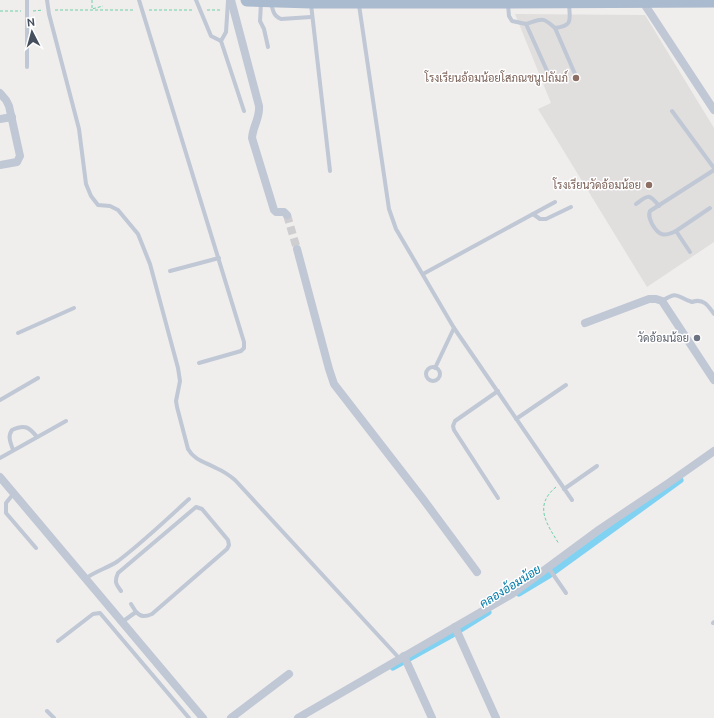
<svg xmlns="http://www.w3.org/2000/svg" width="714" height="718" viewBox="0 0 714 718" font-family="Ubuntu,Sarabun,sans-serif">
	<rect width="100%" height="100%" fill="#f0eded"/>
	<path fill="#e1dede" d="M515 14 645 15 714 128V242L647 287 538 109 551 103Z"/>
	<g fill="none" stroke-linecap="round" stroke-linejoin="round">
		<g stroke="#80d2f3" stroke-width="7">
			<path d="M519 593 549 575 680 480"/>
			<path d="M393 667 451 635 488 612"/>
		</g>
		<path stroke="#cecdd0" stroke-width="8" stroke-dasharray="8 4" stroke-linecap="butt" d="M287 215 297 249"/>
		<g stroke="#6cd2a8" stroke-width="1" stroke-dasharray="3 2" stroke-linecap="butt">
			<path d="M92 0V9L103 6"/>
			<path d="M55 10H135"/>
			<path d="M149 10H193"/>
			<path d="M207 10H221"/>
			<path d="M0 11H21"/>
			<path d="M33 11 43 10"/>
			<path d="M556 487C533 506 547 524 559 544"/>
		</g>
		<g stroke="#bfc8d4" stroke-width="4">
			<path d="M27 0V67"/>
			<path d="M47 0 49 14 79 129 86 184 91 196 98 205 110 206 118 210 138 234 150 264 178 368 180 381 176 401 177 407 188 449C194 460 205 462 216 468 223 471 229 475 235 480L400 659"/>
			<path d="M139 0 244 342V348L241 351 199 363"/>
			<path d="M196 0 211 36 221 41 244 111"/>
			<path d="M261 3 260 21 264 29 268 47"/>
			<path d="M271 3C273 10 273 16 281 19L311 17"/>
			<path d="M311 4 330 171"/>
			<path d="M359 5 389 209 396 229 454 328 572 500"/>
			<path d="M508 5 509 16 512 21 526 24 548 73"/>
			<path d="M526 24C542 19 542 16 555 28 573 26 570 20 569 4"/>
			<path d="M555 28 575 74"/>
			<path d="M221 41 226 32 228 1"/>
			<path d="M672 111 714 168"/>
			<path d="M636 204C648 195 649 193 659 206"/>
			<path d="M533 214 540 219H546L571 207"/>
			<path d="M676 231C664 237 659 236 652 224 650 219 648 216 650 211L714 170"/>
			<path d="M690 252 676 231 710 208"/>
			<path d="M170 271 219 258"/>
			<path d="M423 274 555 202"/>
			<path d="M662 301C679 290 676 297 692 302 703 298 708 305 714 314"/>
			<path d="M18 333 74 308"/>
			<circle cx="433" cy="374" r="7"/>
			<path d="M435 368 454 328"/>
			<path d="M498 391 455 421 453 426 454 430 498 498"/>
			<path d="M0 400 38 378"/>
			<path d="M516 419 566 385"/>
			<path d="M13 450C11 443 7 437 12 430 25 424 29 427 37 437"/>
			<path d="M0 458 66 421"/>
			<path d="M564 489 597 466"/>
			<path d="M14 493 6 503V513L36 548"/>
			<path d="M548 567 566 593"/>
			<path d="M85 579C95 571 108 568 118 561 143 542 166 520 189 499"/>
			<path d="M121 591C116 584 114 582 118 573L196 507 202 509 228 540 229 545 227 549 152 614C145 617 141 617 136 612L122 622"/>
			<path d="M131 604 136 612"/>
			<path d="M713 623 714 622"/>
			<path d="M58 641 93 614 100 613 189 718"/>
			<path d="M47 711 54 718"/>
		</g>
		<g stroke="#bfc8d4" stroke-width="8">
			<path d="M231 0 259 106C260 119 253 125 252 138L274 210 276 212H284L287 215"/>
			<path d="M643 2 714 110"/>
			<path d="M0 93 6 100 9 106 20 156 17 162 0 165"/>
			<path d="M0 119 12 117"/>
			<path d="M297 249 329 369 334 384 423 499 477 572"/>
			<path d="M585 323 649 299H656L662 301 714 380"/>
			<path d="M0 477 203 718"/>
			<path d="M455 627 496 718"/>
			<path d="M404 656 432 718"/>
			<path d="M231 718 289 674"/>
			<path d="M298 718 512 594 600 529 670 482 714 451"/>
		</g>
		<path stroke="#aabacf" stroke-width="13" d="M247 0 311 2H486L714 1"/>
	</g>
	<g fill="#8d6e63" stroke="#fff" stroke-width="1.5">
		<circle cx="576" cy="78" r="4"/>
		<circle cx="649" cy="185" r="4"/>
	</g>
	<circle fill="#6b7280" stroke="#fff" stroke-width="1.5" cx="697" cy="338" r="4"/>
	<g text-anchor="middle" dominant-baseline="central" stroke-width="3" stroke-linejoin="round" paint-order="stroke">
		<g font-size="11" fill="#785e54" stroke="#fff" text-anchor="end">
			<text x="568" y="78">โรงเรียนอ้อมน้อยโสภณชนูปถัมภ์</text>
			<text x="641" y="185">โรงเรียนวัดอ้อมน้อย</text>
		</g>
		<g font-size="11" fill="#5b616d" stroke="#fff" text-anchor="end">
			<text x="689" y="338">วัดอ้อมน้อย</text>
		</g>
		<g font-size="12" font-style="italic" fill="#027aa9" stroke="#fff">
			<text transform="translate(510 586) rotate(-32)">คลองอ้อมน้อย</text>
		</g>
	</g>
	<g transform="translate(32 32) rotate(354)" stroke="#ffffff" stroke-width="3" paint-order="stroke">
	<path d="M0-3L7 15L0 10L-7 15Z" fill="#444e5c"/>
	<text y="-6" font-size="11" font-weight="bold" text-anchor="middle" fill="#444e5c">N</text>
	</g>
</svg>
